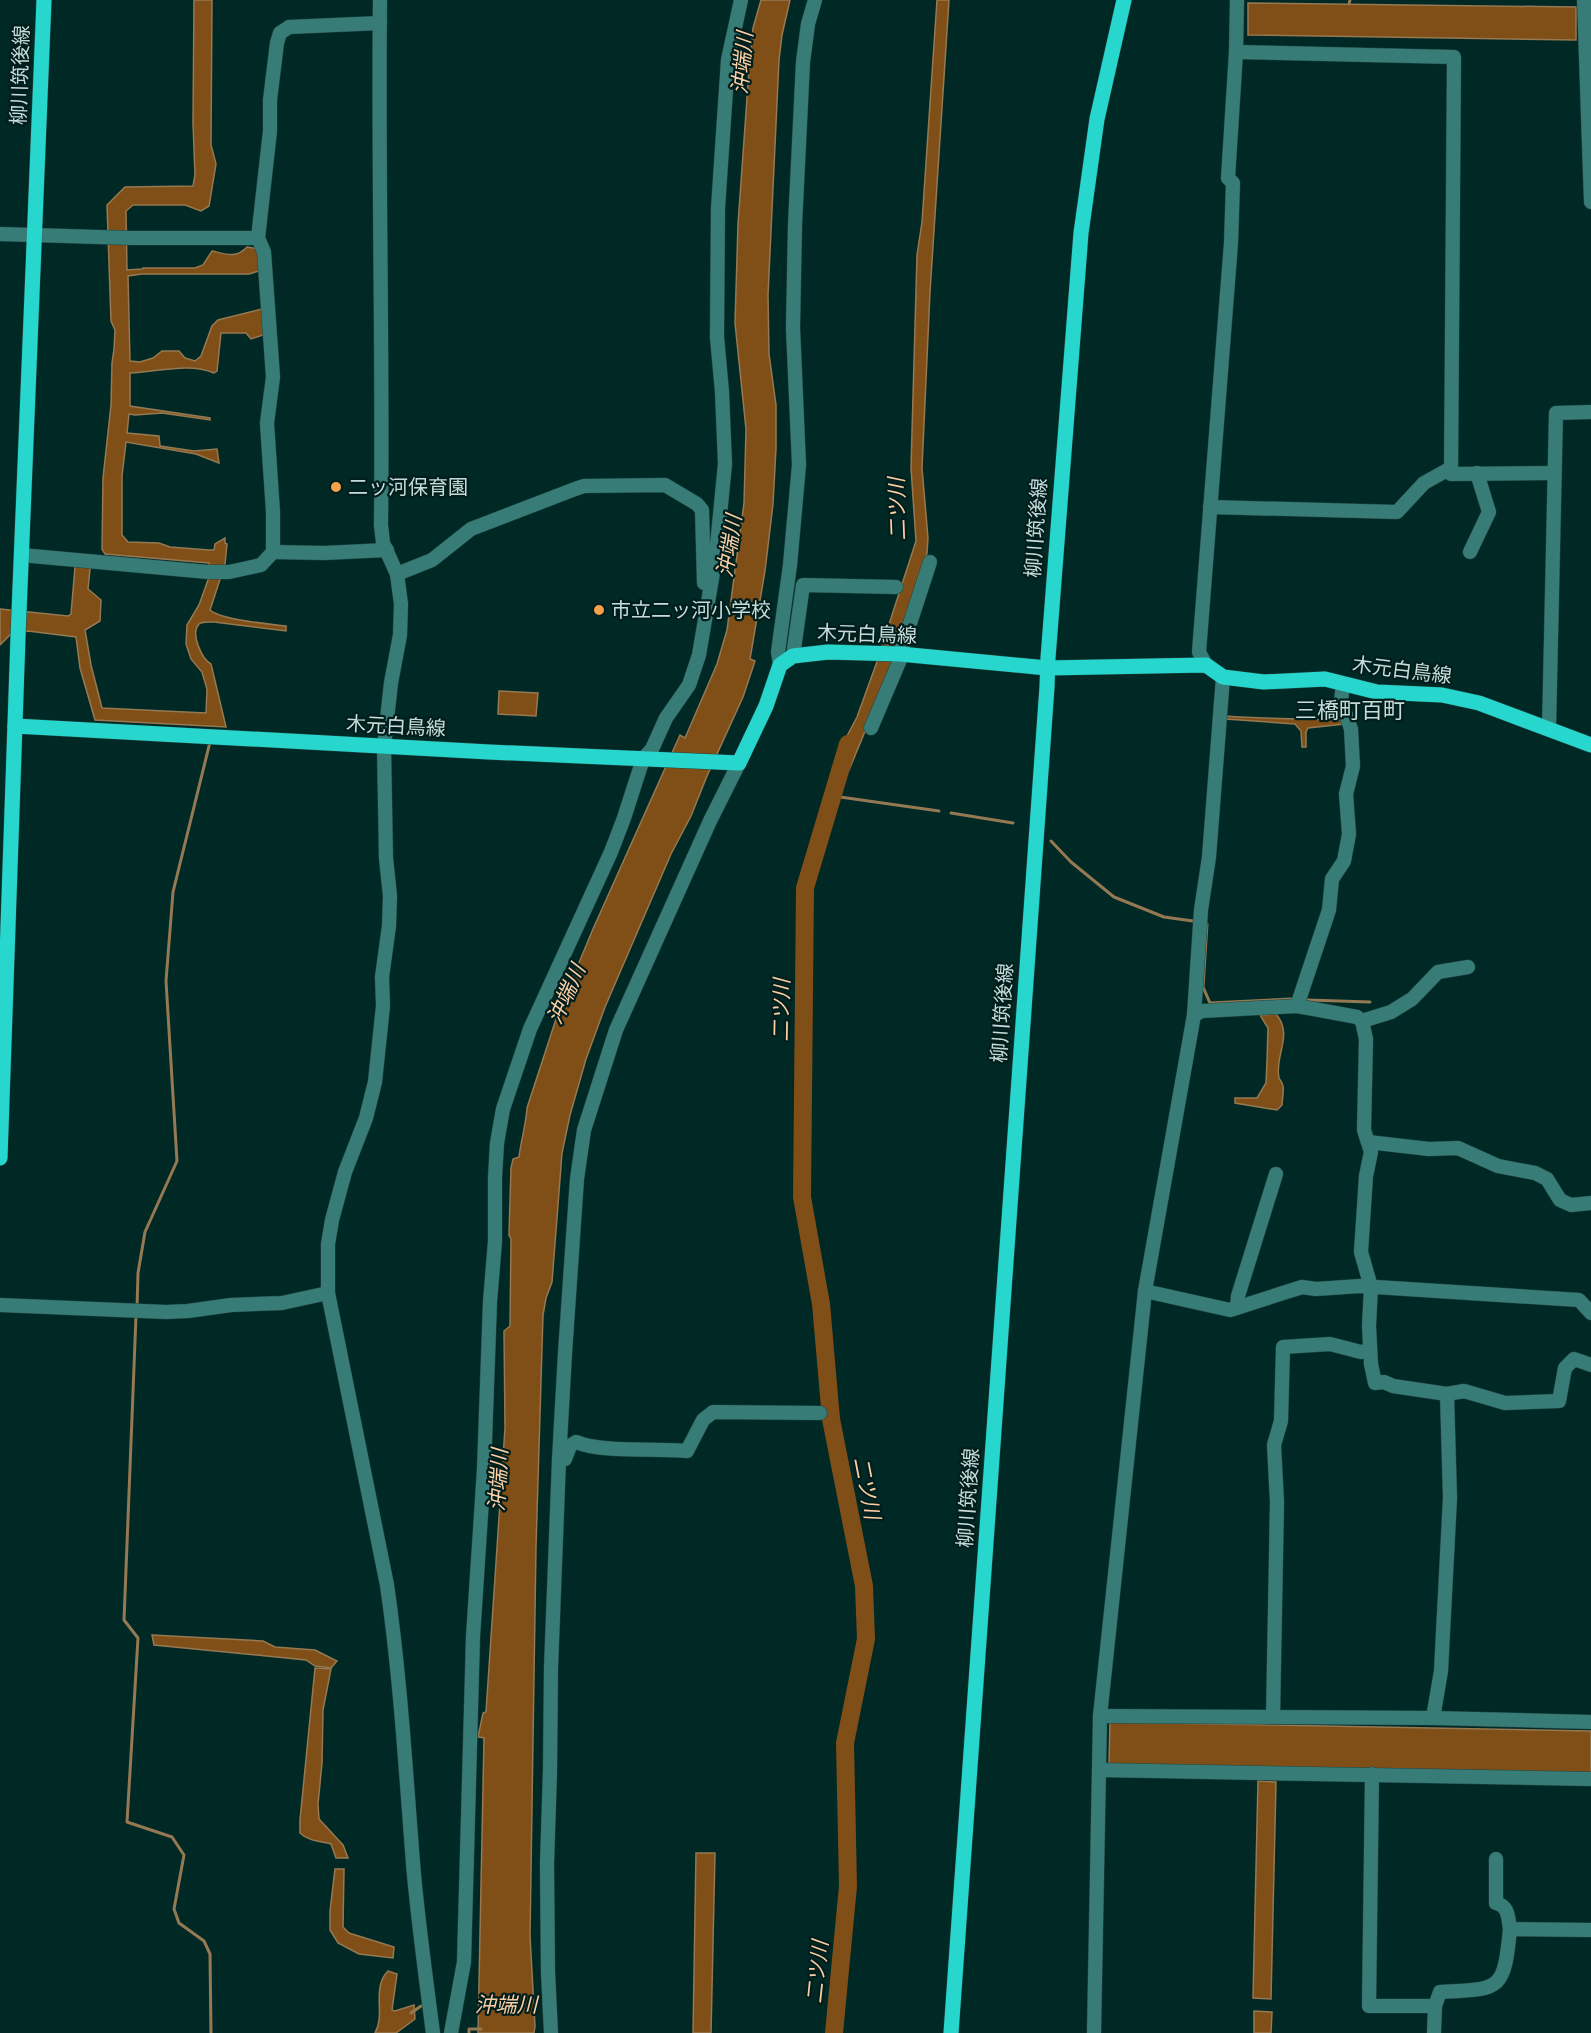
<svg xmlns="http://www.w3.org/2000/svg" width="1591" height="2033" viewBox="0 0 1591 2033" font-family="'PT Sans','Noto Sans JP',sans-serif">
	<rect width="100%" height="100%" fill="#002926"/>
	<g fill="#804e17" stroke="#957952" stroke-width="1.5">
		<path d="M194 0H212L211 145 216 164 209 206 201 211 185 205H133L126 211 127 270 142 269 143 268H195L203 265 212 251C226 254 236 259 247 247L259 249 262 270 249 274H142L128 276 130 361 140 362 153 358 162 351H179L185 358 195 361 201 356 212 326 218 320 266 308V334L251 339 246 333H221L217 371 214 373C190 362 157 372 130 373V406L210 418V420L162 413 135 415 129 414 127 433 159 436 160 446 194 451 217 449 219 463 196 454 126 442 122 476V535L128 542 159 543 170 547 209 550H214L215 544 225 538V543L227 544 225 564 210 610C221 620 269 624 286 626V631L214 622C210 622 203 621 199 624 190 634 202 659 211 664L226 727 95 720 80 668 76 637 28 631 12 633 0 645V609L68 616 71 614 75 567 80 562 93 565 90 569 88 589 101 600 100 621 85 630 91 665 102 708 206 713 207 689 202 672 191 659 186 644 187 625 199 605 208 580 209 563 105 554 102 549 103 478 111 405 112 363 114 349 115 330 111 321 107 205 125 187 193 186 195 175 193 123Z"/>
		<path d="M761 0H790L782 35 779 60 768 295 769 354 776 405V448L773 504 765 571 750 659 755 661 743 697 707 776 691 816 671 854 605 1007 586 1059 570 1115 562 1153 552 1282 546 1298 543 1315 536 1547 530 1936 535 2026 534 2033H478L484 1738 478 1737 483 1713 486 1712 505 1428 504 1331 510 1326 511 1239 509 1235 511 1168 513 1159 519 1157C521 1140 526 1125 527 1108L558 1013 593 929 680 735 685 738 717 664 727 630 744 503 746 429 735 323 738 224 749 70 753 28Z"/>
		<path d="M937 0H949L930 292 922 468 928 538 927 553 898 646H882L916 541 911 468 917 255 922 222Z"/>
		<path d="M1248 3 1576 7V40L1248 35Z"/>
		<path d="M878 659H895L849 770 836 766 846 738 857 717Z"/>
		<path d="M499 691 538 693 536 716 498 714Z"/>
		<path d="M1226 716C1265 719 1304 719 1343 720L1344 724 1308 728 1306 732V747H1302L1301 731 1295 724 1226 719Z"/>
		<path d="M1276 1014C1294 1035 1274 1056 1279 1078 1280 1080 1283 1083 1283 1086 1284 1092 1282 1100 1282 1105L1277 1110 1235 1103V1098H1257L1266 1083 1267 1061 1268 1028 1260 1015Z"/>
		<path d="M152 1635 263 1641 275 1647 315 1650 337 1661 331 1668 315 1666 306 1660 154 1645Z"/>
		<path d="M315 1668 331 1669 323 1710 322 1763 318 1804 319 1819 343 1845 348 1858H336L331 1844C320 1841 308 1841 300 1833V1820Z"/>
		<path d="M1110 1722 1591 1731V1773L1109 1764Z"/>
		<path d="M1258 1781 1276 1782 1271 1999 1253 1998Z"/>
		<path d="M696 1853H715L711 2033H693Z"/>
		<path d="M335 1869H344L343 1927 349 1933 394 1947 393 1958 359 1954 338 1943 330 1930V1911Z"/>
		<path d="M388 1971 397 1974 392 2010 395 2011 414 2005 415 2019 396 2033H375C386 2014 371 1988 388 1971Z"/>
		<path d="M1254 2011 1272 2012 1271 2033H1254Z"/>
	</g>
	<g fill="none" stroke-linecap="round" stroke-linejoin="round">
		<g stroke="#957952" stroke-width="3">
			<path d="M1349 4 1350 0"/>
			<path d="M833 796 939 811"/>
			<path d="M951 813 1013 823"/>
			<path d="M1051 841 1071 862 1114 897 1164 917 1193 921"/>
			<path d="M1207 924 1203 987 1210 1003 1291 999"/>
			<path d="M1308 1000 1370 1002"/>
			<path d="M137 1308 138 1273 145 1232 177 1161 166 981 173 892 210 742"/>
			<path d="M136 1316 124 1620 138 1638 127 1822 172 1837 184 1855 174 1909 179 1923 204 1941 210 1954 211 2033"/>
			<path d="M411 2013 421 2006"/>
			<path d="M469 2033V2029H481"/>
		</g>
		<path stroke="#804e17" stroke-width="18" d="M834 2033 848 1886 845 1743 866 1639 864 1586 831 1419 821 1304 802 1197 805 888 848 744"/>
		<g stroke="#204643" stroke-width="15">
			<g id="minor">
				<path d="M380 0C378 175 383 350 381 525L383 543 397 574 401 604 400 635 391 683 384 746 386 858 390 896 389 926 382 977 383 1006 375 1082 366 1118 345 1172 332 1220 328 1244V1293L387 1585C401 1681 406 1778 414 1875 419 1928 426 1980 433 2033"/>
				<path d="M1584 0 1591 202"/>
				<path d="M1236 52 1454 57 1451 474 1554 473"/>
				<path d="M0 234 131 238H258"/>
				<path d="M1210 507 1397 512 1424 483 1451 468"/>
				<path d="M273 552 324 553 387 550"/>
				<path d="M1470 552 1489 512 1477 473"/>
				<path d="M21 555 208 572H229L261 565 273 552V512L267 423 273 377 264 252 258 238 270 131V100L277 43 280 33 289 27 380 23"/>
				<path d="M397 574 432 560 471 529 575 489 584 486 665 485 697 504 702 510 704 583"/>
				<path d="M793 656 803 585 896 587"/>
				<path d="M780 665 778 652 790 565 799 465 793 328 795 225 803 62 808 24 815 0"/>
				<path d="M1206 665 1199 652 1231 243 1233 183 1228 178 1236 52 1237 0"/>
				<path d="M871 728 902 655V648L930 562"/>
				<path d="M1549 729 1556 413 1591 412"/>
				<path d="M1297 1006 1329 910 1332 879 1344 861 1349 834 1346 794 1353 766 1351 729 1341 701 1343 684"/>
				<path d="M1194 1015 1202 1011 1297 1006 1357 1017 1362 1021 1366 1039 1364 1130 1371 1152 1366 1176 1361 1252 1371 1287 1369 1326 1371 1364 1375 1383 1384 1382 1393 1386 1447 1394 1464 1391 1505 1403 1559 1401 1565 1368 1574 1359 1591 1365"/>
				<path d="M1362 1021 1391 1012 1412 999 1438 972 1468 967"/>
				<path d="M1368 1142 1429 1149 1458 1148 1498 1166 1535 1173 1547 1179 1560 1200 1571 1205 1591 1203"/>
				<path d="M1145 1291 1230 1310 1302 1287 1316 1289 1360 1286 1579 1300 1591 1313"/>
				<path d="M0 1305 166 1312 188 1311 231 1305 282 1303 328 1293"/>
				<path d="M1237 1308 1238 1296 1276 1174"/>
				<path d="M559 1460 565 1459 570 1446 576 1442C603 1453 656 1448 687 1451L703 1420 713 1412 820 1413"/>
				<path d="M1100 1716 1433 1718 1591 1722"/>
				<path d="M1273 1717 1277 1502 1274 1445 1281 1421 1283 1347 1330 1344 1361 1352 1370 1350"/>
				<path d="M1433 1718 1441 1671 1450 1498 1447 1394"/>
				<path d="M1099 1770 1591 1779"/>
				<path d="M1372 1774 1369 2006H1435"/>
				<path d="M1496 1859V1903C1509 1906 1508 1918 1510 1929"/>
				<path d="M451 2033 464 1962 473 1637 484 1469 490 1302 495 1241V1178L497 1143 503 1109 530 1029 611 852 624 818 643 759 652 749 666 718 689 685 699 655 716 555 725 464 722 392 717 337 718 208 728 60 741 0"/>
				<path d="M551 2033 548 1972 547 1864 550 1771 551 1668 559 1460 565 1353 577 1179 584 1130 616 1030 710 821 739 763"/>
				<path d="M1094 2033 1100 1716 1145 1291 1194 1015 1201 910 1209 857 1223 677"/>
				<path d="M1434 2033 1435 2006 1440 1992C1500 1989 1504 1992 1510 1929L1591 1930"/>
			</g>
		</g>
		<g stroke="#204643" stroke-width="16">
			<g id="major">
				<path d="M15 726 489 752 739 763 766 706 780 665 793 656 828 652 900 654 1047 668 1206 665 1223 677 1264 682 1325 679 1377 692 1442 695 1479 703 1591 745"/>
				<path d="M0 1158 18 637 44 0"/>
				<path d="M951 2033 1047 687 1048 658 1081 233 1097 119 1124 0"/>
			</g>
		</g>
		<use href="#minor" stroke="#377c76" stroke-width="14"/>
		<use href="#major" stroke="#27d7cd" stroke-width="15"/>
	</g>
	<g fill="#f7a148" stroke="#001e1c" stroke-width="2">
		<circle cx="336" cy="487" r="6"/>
		<circle cx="599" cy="610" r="6"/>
	</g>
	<g text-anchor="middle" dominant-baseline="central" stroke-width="4.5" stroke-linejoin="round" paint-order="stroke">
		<g font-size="20" fill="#c7dcda" stroke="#001e1c">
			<text transform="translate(20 75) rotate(-88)">柳川筑後線</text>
			<text transform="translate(1036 528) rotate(-86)">柳川筑後線</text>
			<text transform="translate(867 634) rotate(2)">木元白鳥線</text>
			<text transform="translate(1402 670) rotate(7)">木元白鳥線</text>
			<text transform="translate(396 726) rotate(3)">木元白鳥線</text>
			<text transform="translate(1002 1013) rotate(-86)">柳川筑後線</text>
			<text transform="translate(968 1498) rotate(-86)">柳川筑後線</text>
		</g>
		<g font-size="20" fill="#c7dcda" stroke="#001e1c" text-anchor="start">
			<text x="348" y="487">二ッ河保育園</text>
			<text x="611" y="610">市立二ッ河小学校</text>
		</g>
		<g font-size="21" font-style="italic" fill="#fccea4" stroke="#001e1c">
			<text transform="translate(742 63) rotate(-85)">沖端川</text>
			<text transform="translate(897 509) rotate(-92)">二ツ川</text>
			<text transform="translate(729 546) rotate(-81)">沖端川</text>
			<text transform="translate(566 994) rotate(-66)">沖端川</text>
			<text transform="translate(781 1010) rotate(-89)">二ツ川</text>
			<text transform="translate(498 1480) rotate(-87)">沖端川</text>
			<text transform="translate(867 1488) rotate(79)">二ツ川</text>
			<text transform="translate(817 1972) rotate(-84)">二ツ川</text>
			<text x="506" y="2004">沖端川</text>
		</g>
		<g font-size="22" fill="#c7dcda" stroke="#001e1c">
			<text x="1350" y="710">三橋町百町</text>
		</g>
	</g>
</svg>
